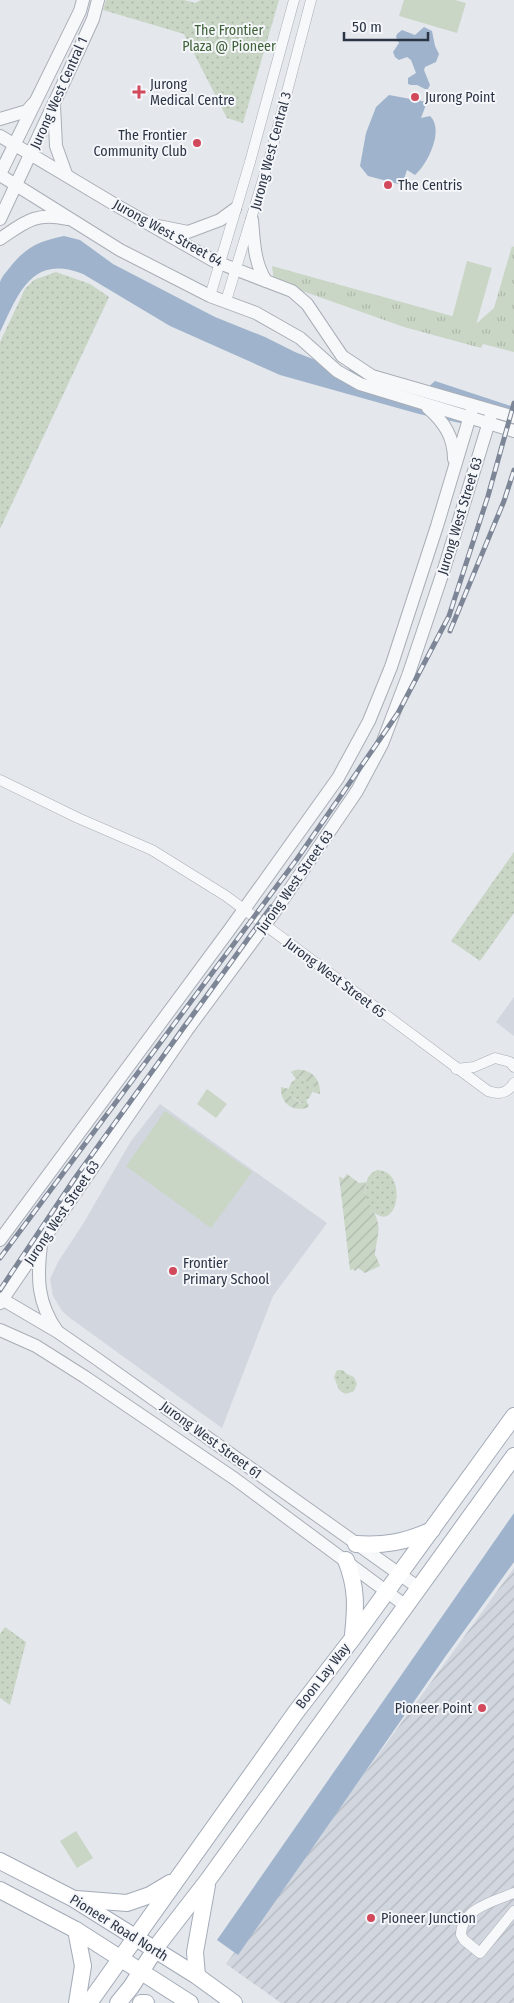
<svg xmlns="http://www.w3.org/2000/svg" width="514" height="2003" viewBox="0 0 514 2003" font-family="'Fira Sans Condensed',sans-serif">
	<defs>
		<pattern id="industrial-furrows" width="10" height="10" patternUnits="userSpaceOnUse" patternTransform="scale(1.25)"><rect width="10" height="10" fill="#d2d6de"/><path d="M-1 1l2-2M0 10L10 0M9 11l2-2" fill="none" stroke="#b4b8c0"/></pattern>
		<pattern id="grass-tufts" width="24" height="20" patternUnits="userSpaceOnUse" patternTransform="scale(1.25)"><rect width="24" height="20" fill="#c9d6c5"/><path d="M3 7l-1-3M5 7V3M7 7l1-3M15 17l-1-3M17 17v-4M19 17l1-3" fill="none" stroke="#adb8ab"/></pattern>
		<pattern id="park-dots" width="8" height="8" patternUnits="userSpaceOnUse" patternTransform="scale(1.25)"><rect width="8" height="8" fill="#c9d6c5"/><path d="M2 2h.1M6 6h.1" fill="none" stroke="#adb8ab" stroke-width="1.8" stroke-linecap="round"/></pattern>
		<pattern id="garden-furrows" width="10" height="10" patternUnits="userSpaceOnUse" patternTransform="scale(1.25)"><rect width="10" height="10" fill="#c9d6c5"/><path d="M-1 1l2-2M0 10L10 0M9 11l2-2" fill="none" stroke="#adb8ab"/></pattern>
	</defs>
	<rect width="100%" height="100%" fill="#e4e7ec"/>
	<g fill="#d2d6de">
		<path d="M514 997V1036L496 1022Z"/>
		<path d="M160 1104 327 1223 273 1296 222 1428 70 1318 62 1311 53 1296 50 1279 58 1262 83 1224 131 1141Z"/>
	</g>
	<path fill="url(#industrial-furrows)" d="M514 1568V2003H281L226 1964Z"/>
	<path fill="url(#grass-tufts)" d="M512 246 514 247V352L483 344 481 348 404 327 274 281 272 266 477 323 494 308Z"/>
	<g fill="url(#park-dots)">
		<path d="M106 0H184L195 3 201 0H279L243 123 227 118 184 34 103 10Z"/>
		<path d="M56 272 90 284 109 297 0 529V342L25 289 34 280Z"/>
		<path d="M514 852V913L480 961 451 941Z"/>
		<path d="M299 1076 314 1087 310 1097 302 1104 287 1093 291 1083Z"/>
		<path d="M377 1170C407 1170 399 1227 378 1215 372 1212 369 1206 367 1200 364 1188 365 1175 377 1170Z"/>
		<path d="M337 1370H343L347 1374 354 1377 357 1384 354 1391 346 1394 339 1390 334 1377Z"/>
		<path d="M5 1627 26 1642 10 1705 0 1698V1634Z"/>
	</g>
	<g fill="url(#garden-furrows)">
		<path d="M295 1070C310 1068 321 1078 320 1094L312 1092 314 1087 299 1076 296 1079 291 1072Z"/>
		<path d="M281 1087 289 1089 287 1093 301 1104 306 1100 309 1107C294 1113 280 1104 281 1087Z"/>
		<path d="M347 1174 359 1183 366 1182C363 1204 375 1206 378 1224 380 1234 375 1245 375 1256H376L380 1266 365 1273 358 1268 355 1271 353 1269 350 1270 339 1176 343 1179Z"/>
	</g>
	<g fill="#c9d6c5">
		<path d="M404 0H455L466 3 457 33 399 16Z"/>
		<path d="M467 261 492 268 476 325 452 318Z"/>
		<path d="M207 1089 227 1104 216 1118 197 1104Z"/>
		<path d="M165 1111 252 1172 211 1228 126 1166Z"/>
		<path d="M76 1831 93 1858 77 1868 60 1841Z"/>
	</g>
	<g fill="#9fb4cc">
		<path d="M424 27 432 31 435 46 439 54 436 62 425 67 424 70 430 85 428 89H425L417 85H411L408 84V78L416 73 411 60 407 57 399 60 395 57 393 52 399 43 396 37 397 34 402 30 415 35Z"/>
		<path d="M389 95 427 102 421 118 430 116C445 130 427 165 415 175L407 170 402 185 368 176 360 166 366 133 376 107Z"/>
		<path d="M64 236 80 240 113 264 215 317 265 337 295 352 323 363 426 389 435 381 514 407V435L419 414 280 375 170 326 83 274C31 253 18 295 0 332 0 320 0 292 0 282 2 276 8 270 11 266 27 246 40 241 64 236Z"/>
		<path d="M514 1513V1562L445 1657 238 1955 217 1940Z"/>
	</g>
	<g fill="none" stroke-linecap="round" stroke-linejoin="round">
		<g stroke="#a9aeb7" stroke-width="11">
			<g id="minor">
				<path d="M210 296 250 162 294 0"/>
				<path d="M226 301 271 153 311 0"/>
				<path d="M0 780 78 818 152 850 226 896 488 1091C499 1095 507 1094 514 1083"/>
				<path d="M456 1069 474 1067 495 1058 510 1062 514 1067"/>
				<path d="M514 1893C494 1901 461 1909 461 1935L464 1940 480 1953 514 1911"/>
			</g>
		</g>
		<g stroke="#a9aeb7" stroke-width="14">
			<g id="tertiary">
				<path d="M54 105 56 146 66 174"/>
				<path d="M0 119 27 111 33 104"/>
				<path d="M0 136 114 204 214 261 292 291 307 304 342 356 372 376 514 417"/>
				<path d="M0 174 80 11 83 0"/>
				<path d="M0 175 120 250 210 296 256 313 300 338 337 371 360 384 514 431"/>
				<path d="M0 219 77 54 93 19 98 0"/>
				<path d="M252 220C254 241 254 263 266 281"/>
				<path d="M158 226 188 232 220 220 235 209"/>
				<path d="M0 239C25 222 35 212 67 219"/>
				<path d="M428 408C444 422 454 437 454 459"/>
				<path d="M0 1240 230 929 338 778 369 721 391 667 437 526 473 406"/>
				<path d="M41 1245C37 1278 37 1302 57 1331"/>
				<path d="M0 1298 58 1332 97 1359 419 1588"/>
				<path d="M0 1303 187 1030 275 911 357 791 382 744 408 676 445 566 492 412"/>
				<path d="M0 1330 36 1346 85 1377 235 1479 406 1606"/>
			</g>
		</g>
		<g stroke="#a3abb8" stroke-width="18">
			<g id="primary">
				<path d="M356 1544C384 1546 406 1542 432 1530"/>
				<path d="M346 1560C357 1588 356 1606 353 1635"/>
				<path d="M0 1861 74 1899 197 1976 234 2003"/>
				<path d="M0 1890 76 1930 190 2003"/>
				<path d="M76 1899 127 1903 150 1895 170 1883"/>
				<path d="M76 1930 83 1966 77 2003"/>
				<path d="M197 1976 195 1952 207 1885"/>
				<path d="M89 2003 296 1712 353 1638 514 1416"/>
				<path d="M118 2003 131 1987 160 1942 208 1880 514 1456"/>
				<path d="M141 2003H146"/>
			</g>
		</g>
		<use href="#minor" stroke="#f7f8fa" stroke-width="10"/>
		<use href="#tertiary" stroke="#f7f8fa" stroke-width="12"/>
		<use href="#primary" stroke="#fff" stroke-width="16"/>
		<g stroke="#7d8696" stroke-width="5">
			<g id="rail">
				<path d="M450 631 504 501 514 470"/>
				<path d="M0 1258 297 859 398 713 449 616 488 496 514 403"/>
				<path d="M0 1290 75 1178 271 907"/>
			</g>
		</g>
		<use href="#rail" stroke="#f4f6f9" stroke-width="3" stroke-dasharray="9" stroke-linecap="butt"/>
	</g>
	<g fill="#d1495b" stroke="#f4f6f9" stroke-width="2">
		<path d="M136.5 84.5h5v5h5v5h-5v5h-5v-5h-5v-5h5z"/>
		<circle cx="415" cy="97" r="5"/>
		<circle cx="197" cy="143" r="5"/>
		<circle cx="388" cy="185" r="5"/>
		<circle cx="173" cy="1271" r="5"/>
		<circle cx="482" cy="1708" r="5"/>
		<circle cx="371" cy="1918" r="5"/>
	</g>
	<g text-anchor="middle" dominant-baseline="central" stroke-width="4" stroke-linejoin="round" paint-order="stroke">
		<g font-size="14" fill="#3f6138" stroke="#f4f6f9">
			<text x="229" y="30">The Frontier<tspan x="229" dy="16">Plaza @ Pioneer</tspan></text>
		</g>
		<g font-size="14" fill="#2b3445" stroke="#f4f6f9" text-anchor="start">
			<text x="150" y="84">Jurong<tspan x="150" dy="16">Medical Centre</tspan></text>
			<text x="425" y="97">Jurong Point</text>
			<text x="187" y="135" text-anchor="end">The Frontier<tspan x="187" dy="16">Community Club</tspan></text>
			<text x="398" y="185">The Centris</text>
			<text x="183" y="1263">Frontier<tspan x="183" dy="16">Primary School</tspan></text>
			<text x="472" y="1708" text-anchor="end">Pioneer Point</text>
			<text x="381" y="1918">Pioneer Junction</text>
		</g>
		<g font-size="14" fill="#2b3445" stroke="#f4f6f9">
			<text transform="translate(59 93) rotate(-66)">Jurong West Central 1</text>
			<text transform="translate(271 151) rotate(-75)">Jurong West Central 3</text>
			<text transform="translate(168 233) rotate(29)">Jurong West Street 64</text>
			<text transform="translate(460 516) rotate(-73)">Jurong West Street 63</text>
			<text transform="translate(295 882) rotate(-55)">Jurong West Street 63</text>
			<text transform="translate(335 978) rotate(37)">Jurong West Street 65</text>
			<text transform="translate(62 1213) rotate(-56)">Jurong West Street 63</text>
			<text transform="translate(211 1440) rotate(36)">Jurong West Street 61</text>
			<text transform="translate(323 1676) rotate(-52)">Boon Lay Way</text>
			<text transform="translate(119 1928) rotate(32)">Pioneer Road North</text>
		</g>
	</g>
	<path d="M344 32v8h84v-8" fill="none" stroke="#2b3445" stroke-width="2.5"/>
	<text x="352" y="32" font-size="15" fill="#2b3445" stroke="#f4f6f9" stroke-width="4" paint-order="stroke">50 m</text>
</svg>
